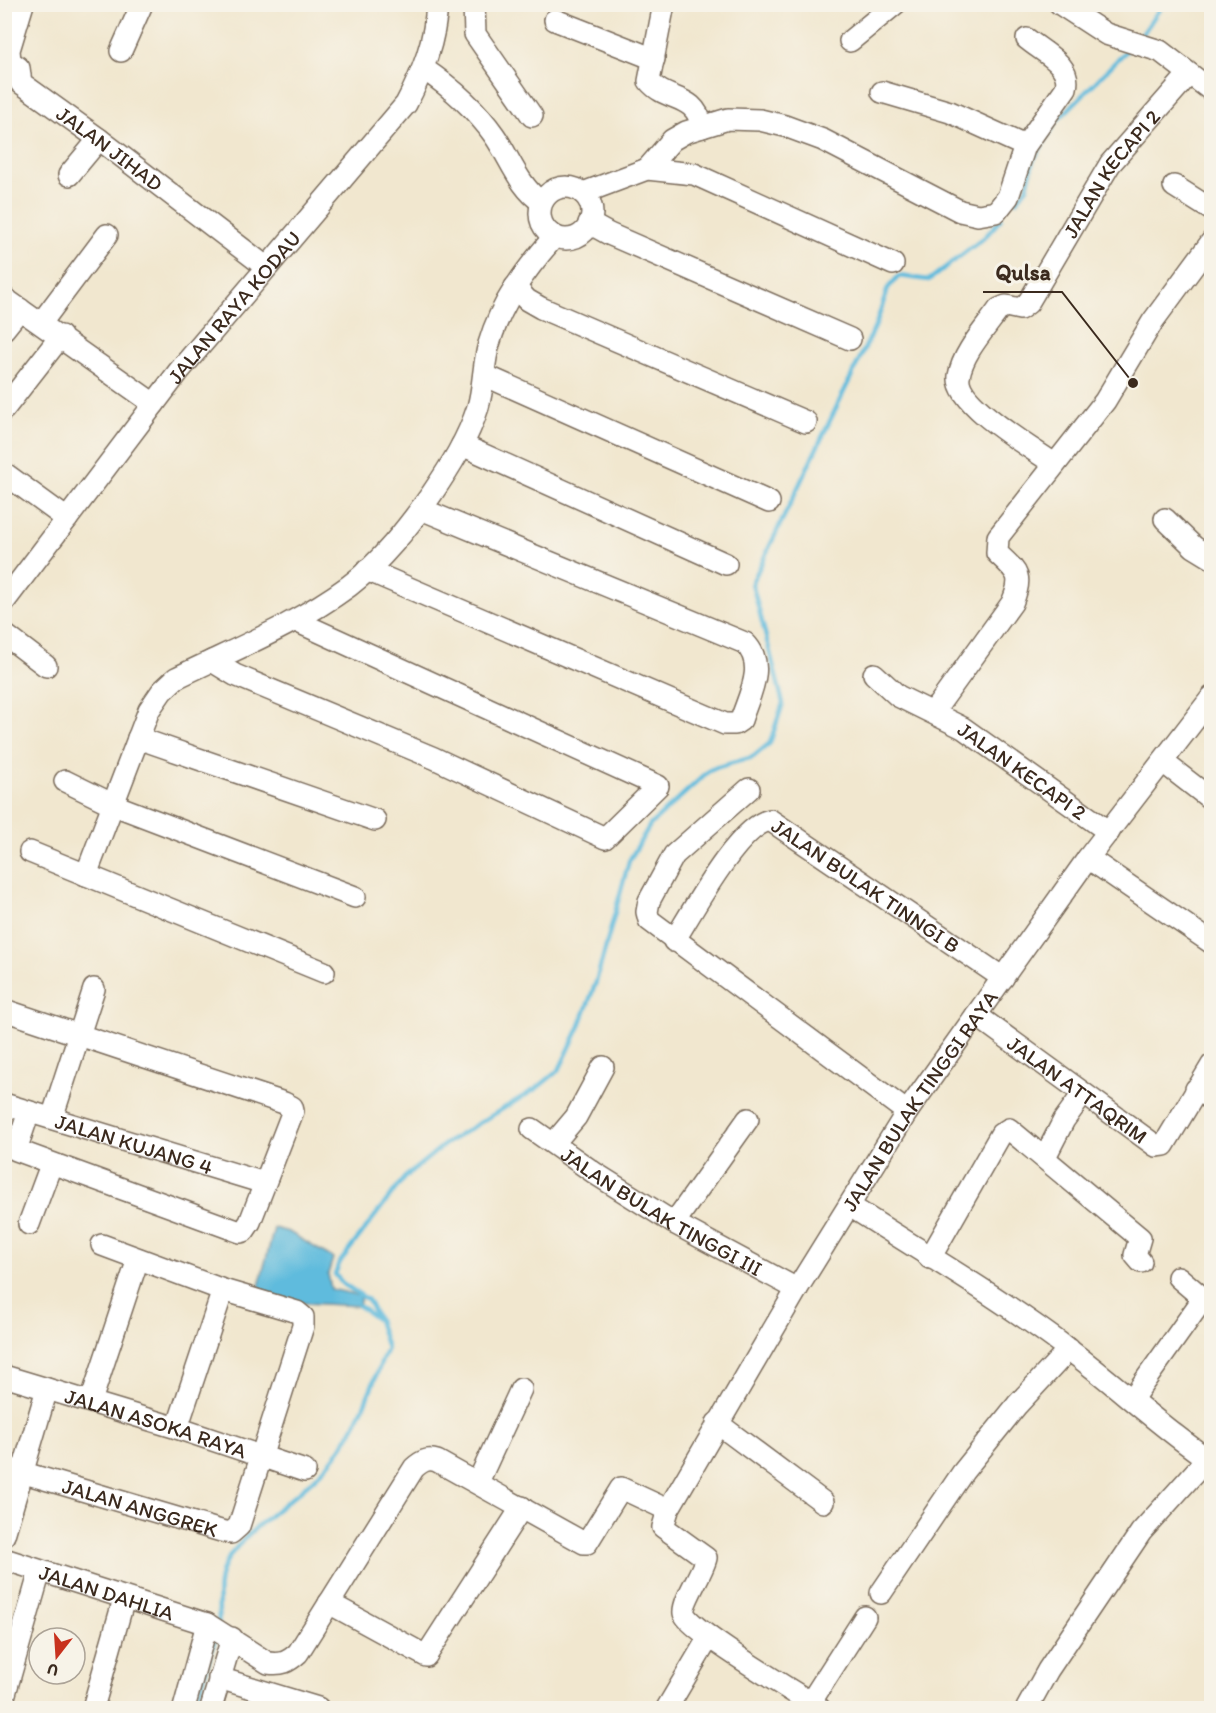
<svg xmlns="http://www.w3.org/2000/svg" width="1216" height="1713" viewBox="0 0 1216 1713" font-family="Itim,sans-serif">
	<rect width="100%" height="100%" fill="#f7f3e8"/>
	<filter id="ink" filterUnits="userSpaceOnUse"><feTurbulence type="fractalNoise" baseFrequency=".0167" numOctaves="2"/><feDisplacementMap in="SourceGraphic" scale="12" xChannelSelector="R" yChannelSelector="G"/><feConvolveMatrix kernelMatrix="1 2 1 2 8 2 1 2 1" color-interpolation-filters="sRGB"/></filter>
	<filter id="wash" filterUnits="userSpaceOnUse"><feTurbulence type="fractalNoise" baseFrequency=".008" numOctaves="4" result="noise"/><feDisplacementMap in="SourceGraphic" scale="24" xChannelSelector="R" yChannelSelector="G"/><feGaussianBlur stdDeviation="1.35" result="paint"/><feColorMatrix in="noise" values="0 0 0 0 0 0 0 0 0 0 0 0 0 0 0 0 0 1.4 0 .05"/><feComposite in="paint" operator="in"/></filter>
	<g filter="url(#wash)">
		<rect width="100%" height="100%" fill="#f1e7cf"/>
		<path fill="#5fbbdd" stroke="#4d727e" stroke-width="1.5" d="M274 1228 289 1232 333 1258 328 1274 331 1289 361 1296 359 1306 287 1302 258 1290Z"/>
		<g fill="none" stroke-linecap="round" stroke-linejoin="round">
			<g stroke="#5fbbdd" stroke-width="4.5">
				<path d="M1139 39 1163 4"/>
				<path d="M1016 201 1027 188 1033 161 1057 121 1130 47"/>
				<path d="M378 1320 368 1300 342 1283 335 1274 340 1262 404 1178 445 1144 537 1088 559 1070 579 1028 596 982 629 861 650 825 711 769 753 757 770 743 783 703 752 583 875 327 888 288 899 276 929 280 985 237 1001 219"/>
				<path d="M218 1625C221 1606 215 1589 222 1570 237 1533 298 1498 326 1467 357 1433 370 1390 387 1348L378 1320 359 1306"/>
				<path d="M195 1708 216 1636"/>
			</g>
		</g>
	</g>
	<g filter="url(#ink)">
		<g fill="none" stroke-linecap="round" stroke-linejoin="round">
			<g stroke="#7b6c5c" stroke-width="24">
				<g id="minor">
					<path id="s1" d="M23 4 9 50 10 61 19 68 21 83 99 139 266 267"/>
					<path d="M474 4 475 34 532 116"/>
					<path d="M664 4 649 81C667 103 695 92 702 127"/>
					<path d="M1060 4 1106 34 1160 51 1212 91"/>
					<path d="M555 20 654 59"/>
					<path d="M850 41 895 4"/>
					<path d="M121 51 142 4"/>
					<path d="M424 69C452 88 475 108 494 135 509 156 520 189 542 202"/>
					<path d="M882 92 950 112 1025 146"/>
					<path d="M647 169 672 140 686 132 728 119 760 120 785 126 823 140 960 211 978 215 996 212 1008 197 1025 146 1066 88C1072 65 1044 53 1027 39"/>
					<path d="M69 175 99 139"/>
					<path d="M1174 186 1212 210"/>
					<circle cx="566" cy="213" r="26"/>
					<path d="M583 193 647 169 694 174 893 264"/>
					<path d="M589 223 609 234 850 339"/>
					<path d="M515 287 527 300 541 308 806 422"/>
					<path d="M4 298 154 404"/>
					<path d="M41 323 107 235"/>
					<path d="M4 329 20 309"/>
					<path d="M484 375 769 502"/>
					<path d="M4 409 61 336"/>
					<path d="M462 445 726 564"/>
					<path id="s2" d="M1054 464C1032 448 955 404 959 376 963 352 986 328 999 309L1006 306 1020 309 1028 303 1110 164 1189 74"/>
					<path d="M4 473 67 519"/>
					<path d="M1165 519 1194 547 1212 558"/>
					<path d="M367 570 725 724H735L741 720C749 695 767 665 745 643L421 509"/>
					<path id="s3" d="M4 602 179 371 406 104C423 72 435 41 437 4"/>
					<path d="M4 634 46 666"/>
					<path d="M212 661 235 675 434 758 605 838 658 786 296 621"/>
					<path id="s4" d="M874 674 898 696 963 728 1109 832"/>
					<path d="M934 711 1012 603C1024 575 1017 572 997 553L998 537 1105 401 1153 321 1212 241"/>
					<path d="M138 738 375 820"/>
					<path d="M1163 762 1212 800"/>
					<path d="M65 781 114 805 355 897"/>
					<path d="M749 789 674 855 649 901 647 912 649 920 907 1112"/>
					<path d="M30 852 324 972"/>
					<path d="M1088 858 1212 943"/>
					<path d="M86 875 149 710 162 691 176 678C235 649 296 625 349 586 381 562 408 527 431 495 450 467 468 439 478 407 484 386 483 364 489 344 501 302 527 268 555 236"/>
					<path id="s5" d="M674 941C691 914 738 826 770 820L1003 978"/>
					<path d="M4 1010 284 1103 292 1107 293 1111 250 1222 244 1231 240 1232 16 1150 29 1112"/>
					<path id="s6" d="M976 1015 1156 1146 1164 1145 1212 1065"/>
					<path d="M1196 1089 1212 1099"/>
					<path id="s7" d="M4 1104 264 1183"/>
					<path d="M52 1118 94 989"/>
					<path id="s8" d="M532 1129 596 1174 674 1223 797 1289"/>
					<path d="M554 1143 576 1117 603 1067"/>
					<path d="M1045 1157 1064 1120 1083 1094"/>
					<path d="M850 1206C923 1253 998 1296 1068 1349 1117 1385 1161 1428 1212 1462"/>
					<path d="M674 1223 748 1119"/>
					<path d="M29 1224 51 1165"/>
					<path d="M930 1258 1001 1134 1009 1129 1140 1238 1135 1255 1141 1262"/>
					<path d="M1178 1277 1212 1306"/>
					<path id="s9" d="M4 1376 177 1428 305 1471"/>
					<path d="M1132 1399 1203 1299"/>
					<path d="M91 1401 138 1259"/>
					<path d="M717 1423 823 1502"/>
					<path d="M177 1428 223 1290"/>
					<path id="s10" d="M4 1467 221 1531 231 1533 239 1526 303 1326V1317L297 1312 223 1290 102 1245"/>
					<path d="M478 1482 521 1389"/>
					<path d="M4 1535 47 1389"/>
					<path id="s11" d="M4 1559 207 1624 268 1663C282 1665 288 1662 298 1653L414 1468C422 1461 427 1458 437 1461L584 1543H587L621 1488 668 1510"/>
					<path d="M881 1593 963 1472 1017 1405 1069 1349"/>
					<path d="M329 1603 426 1656 522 1507"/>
					<path d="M219 1678 318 1708"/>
					<path d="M4 1697 40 1571"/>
					<path d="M810 1703 865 1617"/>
					<path d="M93 1708 124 1599"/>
					<path d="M184 1708 207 1624"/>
					<path d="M211 1708 232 1638"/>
					<path d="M667 1708 709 1637"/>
					<path id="s12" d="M819 1708C801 1696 686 1628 684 1613 682 1602 703 1572 706 1558L663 1527 668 1510 797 1289 907 1112 1088 858 1212 697"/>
					<path d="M1027 1708 1048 1670 1141 1532 1207 1459"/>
				</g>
			</g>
			<use href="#minor" stroke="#fff" stroke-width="21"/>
		</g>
	</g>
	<g text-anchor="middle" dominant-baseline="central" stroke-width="6" stroke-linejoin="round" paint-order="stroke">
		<g font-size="21" fill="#3b2a1e" stroke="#f7f3e8">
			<text stroke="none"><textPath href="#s1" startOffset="196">JALAN JIHAD</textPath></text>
			<text stroke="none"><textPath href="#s2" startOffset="398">JALAN KECAPI 2</textPath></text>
			<text stroke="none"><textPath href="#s3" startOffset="374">JALAN RAYA KODAU</textPath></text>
			<text stroke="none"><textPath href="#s4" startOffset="178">JALAN KECAPI 2</textPath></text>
			<text stroke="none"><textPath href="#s5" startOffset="273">JALAN BULAK TINNGI B</textPath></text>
			<text stroke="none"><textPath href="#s6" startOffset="126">JALAN ATTAQRIM</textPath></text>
			<text stroke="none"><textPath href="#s12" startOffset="777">JALAN BULAK TINGGI RAYA</textPath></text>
			<text stroke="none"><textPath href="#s7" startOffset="136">JALAN KUJANG 4</textPath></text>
			<text stroke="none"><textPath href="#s8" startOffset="154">JALAN BULAK TINGGI III</textPath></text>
			<text stroke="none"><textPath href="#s9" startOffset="159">JALAN ASOKA RAYA</textPath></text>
			<text stroke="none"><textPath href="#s10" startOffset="142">JALAN ANGGREK</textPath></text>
			<text stroke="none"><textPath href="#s11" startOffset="108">JALAN DAHLIA</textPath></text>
		</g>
	</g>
	<path fill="none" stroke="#3b2a1e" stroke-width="2" d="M1133 383L1062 292H983"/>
	<circle fill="#3b2a1e" stroke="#f7f3e8" stroke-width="2" cx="1133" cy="383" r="6"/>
	<g font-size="22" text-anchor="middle" font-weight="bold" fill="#3b2a1e" stroke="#f7f3e8" stroke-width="6" stroke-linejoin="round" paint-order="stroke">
		<text x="1023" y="280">Qulsa</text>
	</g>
	<rect width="1216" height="1713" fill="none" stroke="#f7f3e8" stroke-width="24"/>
	<g transform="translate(57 1656) rotate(197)"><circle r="28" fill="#f7f3e8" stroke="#aca397" stroke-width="1.5"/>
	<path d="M0-4.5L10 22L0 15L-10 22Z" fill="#c8321e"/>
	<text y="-9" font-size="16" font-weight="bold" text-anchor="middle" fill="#3b2a1e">U</text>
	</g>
</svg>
